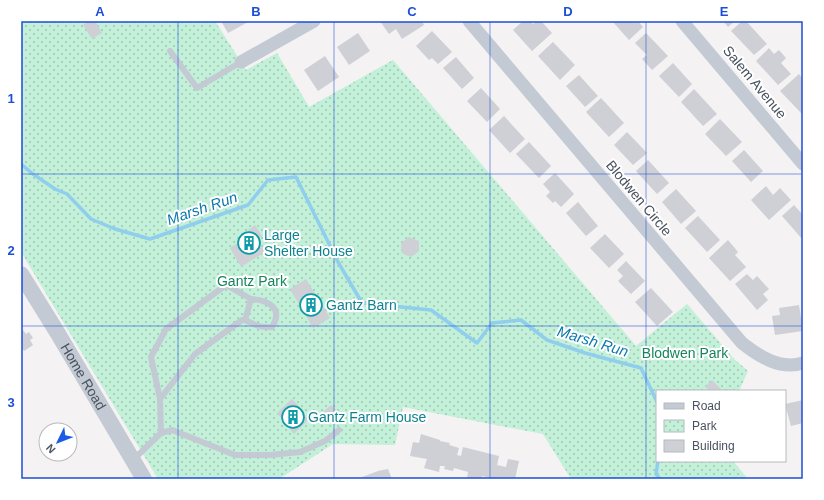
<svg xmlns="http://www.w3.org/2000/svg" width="824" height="500" viewBox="0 0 824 500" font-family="Helvetica,sans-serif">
	<defs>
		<pattern id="park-dots" width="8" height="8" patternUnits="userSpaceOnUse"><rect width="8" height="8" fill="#c2f0d9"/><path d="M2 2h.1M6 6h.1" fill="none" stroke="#a0c5b3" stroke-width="1.8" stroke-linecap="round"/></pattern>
	</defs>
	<rect width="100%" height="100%" fill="#f4f2f2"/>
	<path fill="url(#park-dots)" d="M21 21H215L246 70 277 53 309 107 393 60 636 346 687 304 734 359 748 371 739 391H657V461H733L748 479H571L543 434 403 407 395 445 333 444 279 479H158L21 252Z"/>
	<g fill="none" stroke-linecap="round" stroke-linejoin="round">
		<g stroke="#8fceed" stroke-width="3.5">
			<path d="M21 164 33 174 55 189 67 194 91 219 115 229 150 239 248 205 268 180 296 177 338 262 362 303 431 310 477 343 492 323 521 320 547 340 585 353 641 368 657 402"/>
			<path d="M658 461 656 474 660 479"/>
		</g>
	</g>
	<g fill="#ced0d6">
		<path d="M88 21H95L102 33 92 39 83 25Z"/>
		<path d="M221 21H250L228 33Z"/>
		<path d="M380 21H422L424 25 402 39 396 29 389 34Z"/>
		<path d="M523 21H530L533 24 537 21H541L552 33 532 51 513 30Z"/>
		<path d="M612 21H638L643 27 629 40Z"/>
		<path d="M723 21H735L728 27Z"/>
		<path d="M742 21H746L767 44 754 55 731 31Z"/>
		<path d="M432 31 452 52 438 64 432 58 429 60 416 46Z"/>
		<path d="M358 33 370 51 349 65 337 47Z"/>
		<path d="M646 33 668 56 652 70 642 59 647 55 635 43Z"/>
		<path d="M553 42 575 65 560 80 538 56Z"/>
		<path d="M769 48 774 54 779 50 786 58 781 63 791 74 778 85 756 61Z"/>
		<path d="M325 56 339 77 318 91 304 70Z"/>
		<path d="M456 57 474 78 462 89 443 68Z"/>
		<path d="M673 63 692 84 679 97 659 76Z"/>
		<path d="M799 74 803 79V113L802 114 780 91Z"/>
		<path d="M579 75 598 96 585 107 566 86Z"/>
		<path d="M481 88 500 109 487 122 467 101Z"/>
		<path d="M694 89 717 114 703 126 681 102Z"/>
		<path d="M601 98 624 123 609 137 586 112Z"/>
		<path d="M504 116 525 139 510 153 489 130Z"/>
		<path d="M720 119 742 142 726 156 705 134Z"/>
		<path d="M627 132 647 153 633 165 614 145Z"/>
		<path d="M529 142 551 166 539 178 516 154Z"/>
		<path d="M744 150 763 171 751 182 732 161Z"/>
		<path d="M648 160 669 183 657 194 636 171Z"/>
		<path d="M555 173 574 194 561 207 555 201 553 203 546 196 550 192 543 184Z"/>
		<path d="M766 186 773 195 780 188 791 200 769 220 751 200Z"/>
		<path d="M676 189 696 211 681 224 662 202Z"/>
		<path d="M578 202 598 226 586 236 566 213Z"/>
		<path d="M794 205 803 215V240L782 216Z"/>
		<path d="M698 216 720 240 707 252 685 228Z"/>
		<path d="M255 225 262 236 258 239 265 252 241 267 230 248 251 234 248 230Z"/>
		<path d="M605 234 624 254 609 268 590 248Z"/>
		<path d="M409 237 419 241V251L411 257 402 253 401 243Z"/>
		<path d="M728 240 738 252 735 255 746 267 730 281 709 258Z"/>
		<path d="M626 261 645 281 631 294 618 281 623 276 617 270Z"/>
		<path d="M747 274 753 280 757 276 769 289 763 294 768 300 757 310 735 284Z"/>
		<path d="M306 279 330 318 313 328 290 289Z"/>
		<path d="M651 288 673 312 657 326 635 302Z"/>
		<path d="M799 305 803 331 775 335 772 316 780 315 779 308Z"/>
		<path d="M23 330 26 334 29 332 33 338 30 340 33 345 24 351 21 347V331Z"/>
		<path d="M712 380 721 389 719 391H710L705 387Z"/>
		<path d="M292 399 301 408 299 410 308 420 294 434 277 413Z"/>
		<path d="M803 400V423L791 426 785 404Z"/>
		<path d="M331 405 339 413 330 420 323 412Z"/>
		<path d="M421 434 440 440V441L450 443 449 445 459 448 457 455 461 456 463 447 499 456 497 465 506 467 508 459 519 461 515 479H495L482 476 481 479H467L468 472 454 468 453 471 444 469 445 466H440L439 472 424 468 427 459 410 456 413 442 419 443Z"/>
		<path d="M388 469 392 479H357L378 471Z"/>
	</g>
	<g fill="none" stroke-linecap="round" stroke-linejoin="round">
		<g stroke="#c3cad3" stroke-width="6">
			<path d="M170 51 197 88 241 62"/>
			<path d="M245 320C255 325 261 328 272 327 284 308 268 300 251 299"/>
			<path d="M160 399 151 357 166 329 226 285 251 299 245 320H242L195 354 160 399 161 433"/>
			<path d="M134 459 161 433 172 430 235 455H270L300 452 325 441 339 430"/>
		</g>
		<g stroke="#c3cad3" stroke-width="13">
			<path d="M469 21 742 343C760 357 780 370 803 363"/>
			<path d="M682 21 803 164"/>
			<path d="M241 62 314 21"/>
		</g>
		<path stroke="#c3cad3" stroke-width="16" id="s1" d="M21 274 57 332 144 479"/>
	</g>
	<path fill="none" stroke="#1d4ed8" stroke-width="1" stroke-opacity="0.55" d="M178 21V479M334 21V479M490 21V479M646 21V479M21 174H803M21 326H803"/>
	<defs>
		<g id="building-ring" transform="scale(1.15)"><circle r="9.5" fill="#fff" stroke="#0f9aa8" stroke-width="1.5"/><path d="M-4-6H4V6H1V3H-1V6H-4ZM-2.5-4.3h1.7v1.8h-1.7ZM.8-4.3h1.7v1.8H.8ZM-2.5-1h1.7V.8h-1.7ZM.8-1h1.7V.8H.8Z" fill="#0f9aa8"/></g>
	</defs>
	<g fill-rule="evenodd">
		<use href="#building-ring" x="249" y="243"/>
		<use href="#building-ring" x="311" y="305"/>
		<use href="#building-ring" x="293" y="417"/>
	</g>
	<g text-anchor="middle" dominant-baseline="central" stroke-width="4" stroke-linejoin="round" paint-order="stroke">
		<g font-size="14" fill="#495260" stroke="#fff">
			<text transform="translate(755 82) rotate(50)">Salem Avenue</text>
			<text transform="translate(639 198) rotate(50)">Blodwen Circle</text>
			<text stroke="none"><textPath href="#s1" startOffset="120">Home Road</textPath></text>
		</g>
		<g font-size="14" fill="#0d838f" stroke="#fff" text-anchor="start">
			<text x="264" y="235">Large<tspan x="264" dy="16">Shelter House</tspan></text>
			<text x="326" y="305">Gantz Barn</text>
			<text x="308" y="417">Gantz Farm House</text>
		</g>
		<g font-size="14" fill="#17845b" stroke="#fff">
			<text x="252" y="281">Gantz Park</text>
			<text x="685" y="353">Blodwen Park</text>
		</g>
		<g font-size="15" font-style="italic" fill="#0c7ab0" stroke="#fff">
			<text transform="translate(202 208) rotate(-19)">Marsh Run</text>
			<text transform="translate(593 341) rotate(17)">Marsh Run</text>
		</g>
	</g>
	<rect width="824" height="500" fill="none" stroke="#ffffff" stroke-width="44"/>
	<rect x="656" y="390" width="130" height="72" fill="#ffffff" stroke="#b6babf"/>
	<rect x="664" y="403" width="20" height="6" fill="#c3cad3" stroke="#b6babf"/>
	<text x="692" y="410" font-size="12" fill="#495260">Road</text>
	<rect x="664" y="420" width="20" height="12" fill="url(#park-dots)" stroke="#b6babf"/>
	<text x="692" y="430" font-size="12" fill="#495260">Park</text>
	<rect x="664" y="440" width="20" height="12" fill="#ced0d6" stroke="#b6babf"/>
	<text x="692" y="450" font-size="12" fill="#495260">Building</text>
	<g transform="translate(58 442) rotate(227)"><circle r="19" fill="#ffffff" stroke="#b6babf"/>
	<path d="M0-3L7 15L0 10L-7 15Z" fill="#195ae7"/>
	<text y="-6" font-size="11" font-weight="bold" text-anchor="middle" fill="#495260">N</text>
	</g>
	<rect x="22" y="22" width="780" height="456" fill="none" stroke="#1d4ed8" stroke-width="1.5"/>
	<g font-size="13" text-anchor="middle" font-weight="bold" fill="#1d4ed8">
		<text x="100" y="16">A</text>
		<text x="256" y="16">B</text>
		<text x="412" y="16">C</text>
		<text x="568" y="16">D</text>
		<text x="724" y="16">E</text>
		<text x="11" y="103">1</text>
		<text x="11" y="255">2</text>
		<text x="11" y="407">3</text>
	</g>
</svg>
